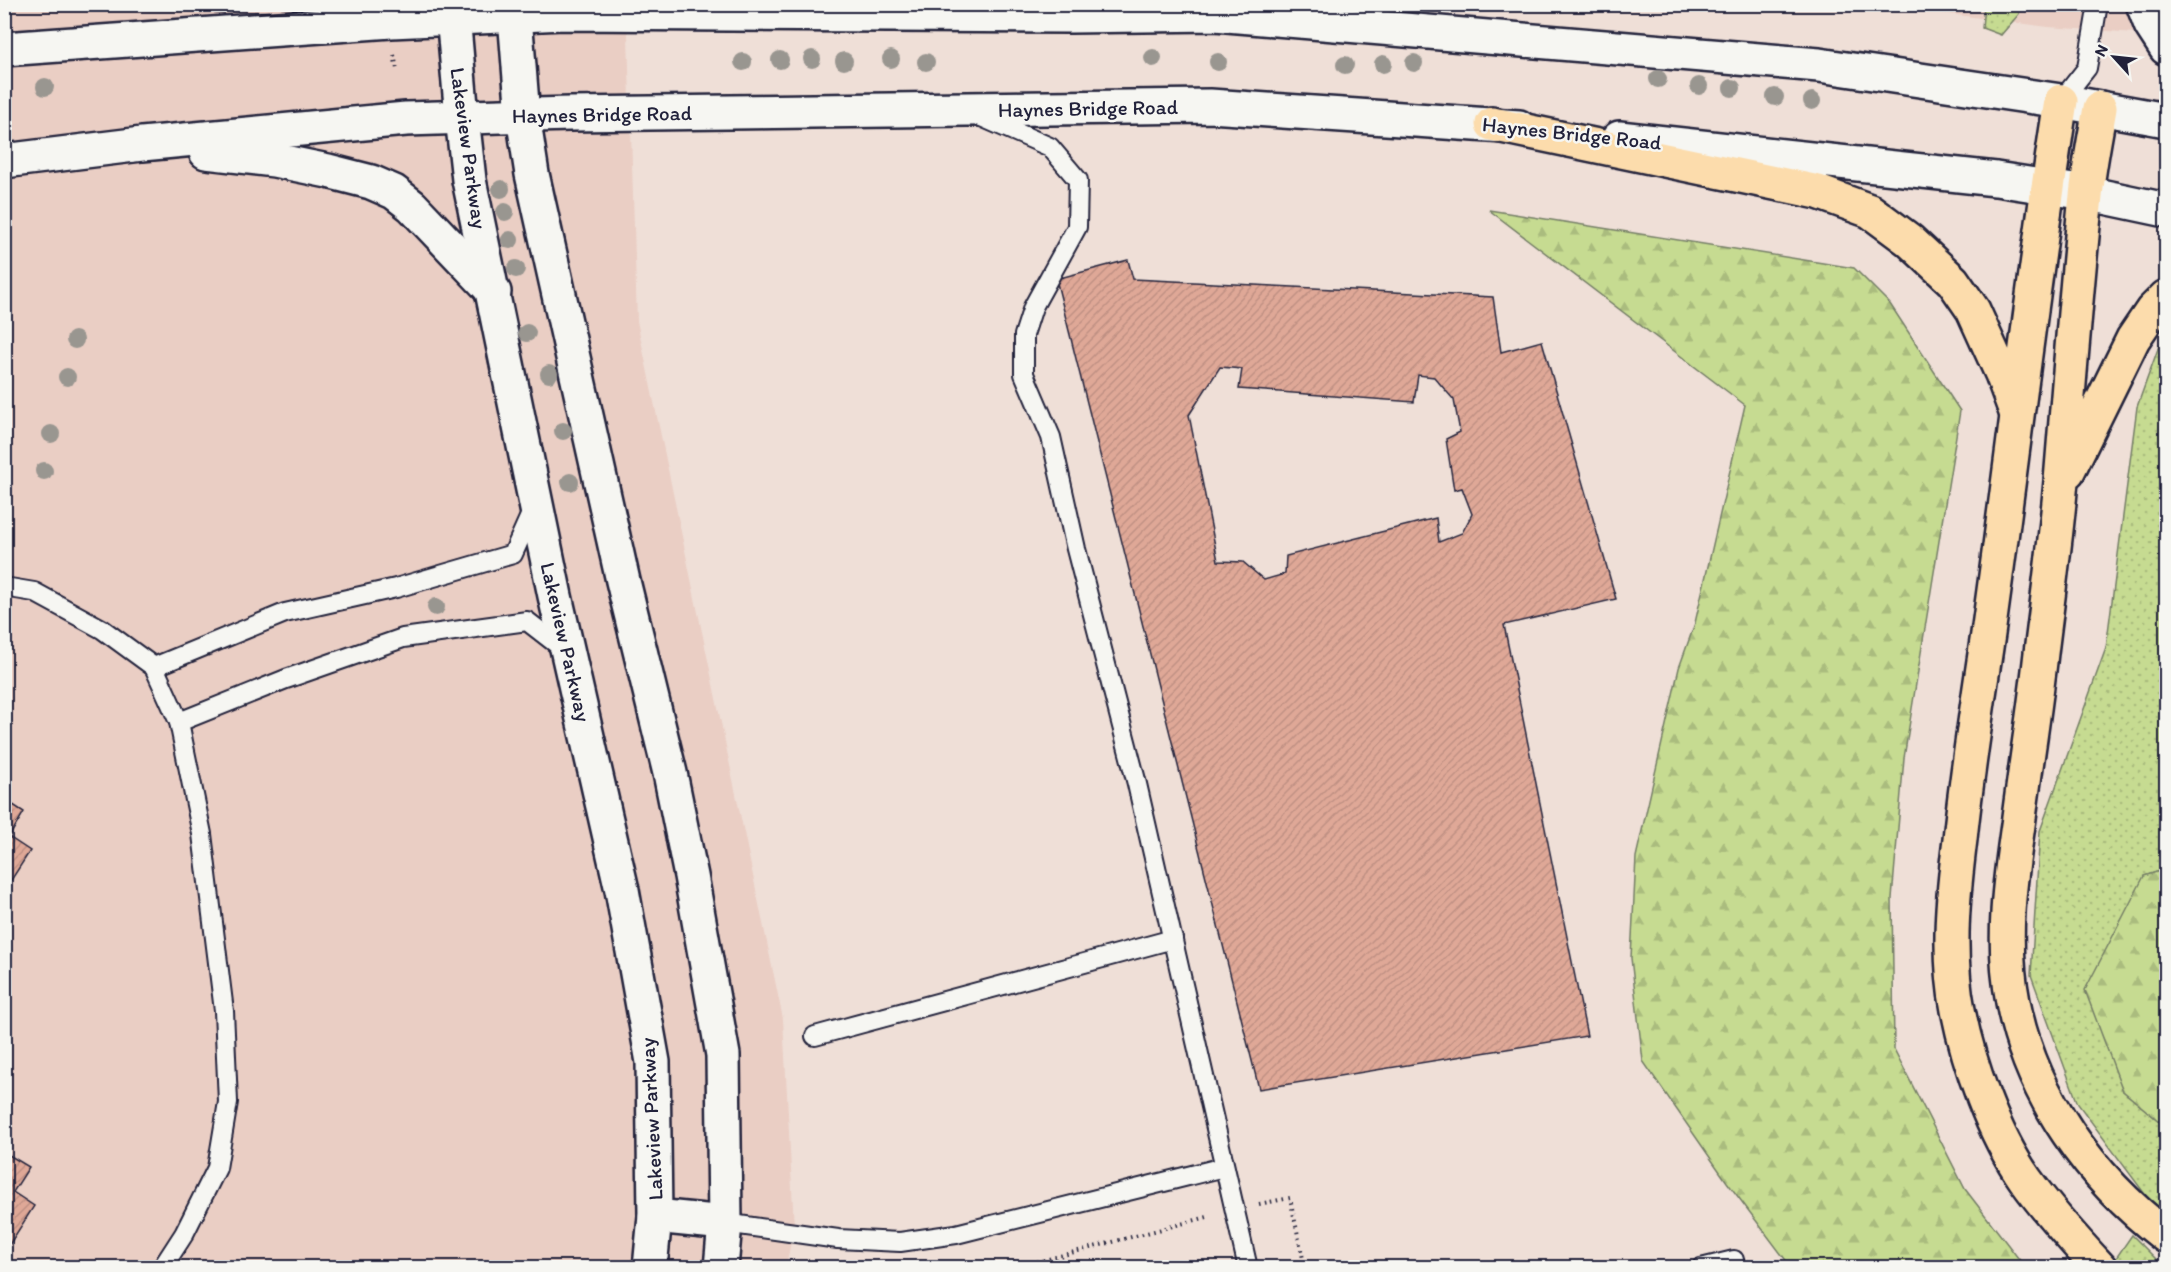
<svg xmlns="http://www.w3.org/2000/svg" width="2171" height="1272" viewBox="0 0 2171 1272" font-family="Itim,sans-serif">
	<defs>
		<pattern id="grass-dots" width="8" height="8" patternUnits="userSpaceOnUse" patternTransform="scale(1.5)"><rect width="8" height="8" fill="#c6db91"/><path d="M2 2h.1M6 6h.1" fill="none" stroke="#aabc7e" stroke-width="1.8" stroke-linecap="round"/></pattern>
		<pattern id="forest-firs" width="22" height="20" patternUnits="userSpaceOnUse" patternTransform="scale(1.5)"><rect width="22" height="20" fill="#c6db91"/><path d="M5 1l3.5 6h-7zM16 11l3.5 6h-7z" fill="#aabc7e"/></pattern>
		<pattern id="building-hatch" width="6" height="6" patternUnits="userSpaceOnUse" patternTransform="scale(1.5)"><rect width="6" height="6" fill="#dfa897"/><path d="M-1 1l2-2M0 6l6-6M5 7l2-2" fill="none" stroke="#bf9083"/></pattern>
	</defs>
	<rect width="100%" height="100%" fill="#efdfd7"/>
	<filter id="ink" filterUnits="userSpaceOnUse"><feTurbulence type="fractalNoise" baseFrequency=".0167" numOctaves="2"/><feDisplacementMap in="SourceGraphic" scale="12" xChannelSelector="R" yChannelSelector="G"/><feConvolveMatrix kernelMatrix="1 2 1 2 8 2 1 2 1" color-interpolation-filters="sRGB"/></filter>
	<g filter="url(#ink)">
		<g fill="#eacec4">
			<path d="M5 5H627L637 321 783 1019 794 1226 786 1267 5 1268Z"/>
			<path d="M1882 5H2166V35L2048 27Z"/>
		</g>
		<g fill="url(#grass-dots)" stroke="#747e66" stroke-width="1.5">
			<path d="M1984 5V4L2021 5 2019 14 2001 35 1982 28Z"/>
			<path d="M2166 338V869L2144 876 2123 1091 2166 1127V1212L2153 1205 2078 1104 2031 975 2040 831 2106 648 2137 407 2159 346Z"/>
			<path d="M2132 1235 2164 1267H2127L2116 1258Z"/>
		</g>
		<g fill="url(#forest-firs)" stroke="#747e66" stroke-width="1.5">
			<path d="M1489 210 1854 268 1890 304 1960 411 1904 758 1892 898 1894 1049 1965 1189 2025 1267H1791L1727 1182 1643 1061 1631 958 1636 857 1679 668 1695 623 1745 405Z"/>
			<path d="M2166 869V1127L2123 1091 2085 990 2144 876Z"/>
		</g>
		<g fill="url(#building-hatch)" stroke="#22223b" stroke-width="1.5" fill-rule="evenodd">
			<path d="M1128 260 1133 279 1493 297 1501 352 1542 341 1616 599 1504 625 1587 1036 1259 1089 1056 279ZM1220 367 1242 369 1239 389 1414 402 1418 375 1434 377 1454 400 1460 432 1446 439 1454 490 1462 488 1472 514 1462 533 1439 542 1436 518 1286 556 1285 574 1264 580 1243 562 1218 561 1189 415Z"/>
			<path d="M4 799 24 812 9 837 30 851 4 891Z"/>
			<path d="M4 1152 29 1167 13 1192 34 1206 4 1253Z"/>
		</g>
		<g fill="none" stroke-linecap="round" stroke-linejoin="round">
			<g stroke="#22223b" stroke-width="22">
				<g id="service">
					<path d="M2061 101 2087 68 2098 4"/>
					<path d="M979 116 1050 147 1078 180 1077 227 1033 307 1024 335V374L1051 437 1076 549 1137 784 1248 1268"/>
					<path d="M4 587 34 592 102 629 154 667 179 722 202 834 224 1011 228 1102 217 1168 184 1234 162 1268"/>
					<path d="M154 667 285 613 396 588 513 554 534 507"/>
					<path d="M179 722 286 679 403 638 527 621 567 652"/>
					<path d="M815 1036 1173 939"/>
					<path d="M725 1223 838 1239 900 1242 956 1234 1224 1167"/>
					<path d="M1701 1268 1734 1260"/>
				</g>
			</g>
			<g stroke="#22223b" stroke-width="38">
				<g id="minor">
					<path d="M523 116 532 174 623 581 670 773 691 876 723 1055 725 1223 721 1268"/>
					<path d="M462 117 469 180 555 596 622 890 653 1062 655 1216 650 1268"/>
					<path d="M655 1216 725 1223"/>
				</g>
			</g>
			<g stroke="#22223b" stroke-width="38">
				<g id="tertiary">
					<path d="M452 4 462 117"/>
					<path d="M514 4 523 116"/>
				</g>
			</g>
			<g stroke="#22223b" stroke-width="38">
				<g id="secondary">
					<path d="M2143 4 2151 25 2166 48"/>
					<path d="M4 49 391 21 563 13 1071 16 1215 14 1819 65 2061 101 2166 120"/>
					<path d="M1619 138 1996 179 2086 193 2166 210"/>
					<path d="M206 152 274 160 328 171 371 182 394 192 412 206 494 292"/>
					<path d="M4 161 142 144 406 119 570 114 1210 106 1519 127"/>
				</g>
			</g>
			<g stroke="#22223b" stroke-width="38">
				<g id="motorway">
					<path d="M2061 101C2033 278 2013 456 1988 634 1978 702 1967 771 1960 839 1953 895 1947 954 1958 1010 1969 1065 1993 1133 2025 1179 2048 1211 2073 1239 2100 1268"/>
					<path d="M2100 108C2095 137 2089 166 2086 196 2076 291 2069 386 2061 481 2056 538 2048 596 2041 653 2035 708 2026 763 2019 818 2010 879 2001 941 2013 1002 2031 1096 2091 1179 2166 1236"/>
					<path d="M1492 124 1818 192 1870 211 1909 240 1953 281 1973 310 2002 374 2016 412"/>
					<path d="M2068 471 2133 339 2152 311 2166 297"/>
				</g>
			</g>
			<g stroke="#22223b" stroke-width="4" stroke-dasharray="1.5 4.5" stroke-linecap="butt">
				<path d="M394 55 397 69"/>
				<path d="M1259 1204 1290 1198 1305 1268"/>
				<path d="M1014 1268 1211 1216"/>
			</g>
			<use href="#service" stroke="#f6f6f2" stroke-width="18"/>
			<use href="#minor" stroke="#f6f6f2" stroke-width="33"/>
			<use href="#tertiary" stroke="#f6f6f2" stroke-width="33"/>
			<use href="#secondary" stroke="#f6f6f2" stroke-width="33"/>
			<use href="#motorway" stroke="#fcdcac" stroke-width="33"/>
		</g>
		<g fill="#999690">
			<circle cx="1153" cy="58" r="9"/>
			<circle cx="812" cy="59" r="9"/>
			<circle cx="891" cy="59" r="9"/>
			<circle cx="780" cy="60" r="9"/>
			<circle cx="844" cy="61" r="9"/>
			<circle cx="743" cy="62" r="9"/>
			<circle cx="926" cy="62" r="9"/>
			<circle cx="1218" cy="62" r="9"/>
			<circle cx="1414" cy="63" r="9"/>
			<circle cx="1383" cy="64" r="9"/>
			<circle cx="1345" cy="65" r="9"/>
			<circle cx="1658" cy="79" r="9"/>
			<circle cx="1699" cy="86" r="9"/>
			<circle cx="45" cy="87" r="9"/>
			<circle cx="1732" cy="88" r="9"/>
			<circle cx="1775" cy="97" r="9"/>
			<circle cx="1812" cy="101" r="9"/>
			<circle cx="501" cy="189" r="9"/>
			<circle cx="505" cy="212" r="9"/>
			<circle cx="510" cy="240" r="9"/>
			<circle cx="516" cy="269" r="9"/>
			<circle cx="527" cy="333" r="9"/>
			<circle cx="75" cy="340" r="9"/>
			<circle cx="549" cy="374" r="9"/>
			<circle cx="67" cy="377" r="9"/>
			<circle cx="563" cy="431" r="9"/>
			<circle cx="51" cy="434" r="9"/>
			<circle cx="44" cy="471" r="9"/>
			<circle cx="570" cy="482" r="9"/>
			<circle cx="436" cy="607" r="9"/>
		</g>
	</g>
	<g text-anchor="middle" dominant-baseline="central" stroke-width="5" stroke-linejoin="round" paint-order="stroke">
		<g font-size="21" fill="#22223b" stroke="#f6f6f2">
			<text transform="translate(1088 108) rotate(-1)">Haynes Bridge Road</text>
			<text transform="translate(602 114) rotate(-1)">Haynes Bridge Road</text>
			<text transform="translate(1572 133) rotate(6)">Haynes Bridge Road</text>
			<text transform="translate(469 148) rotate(82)">Lakeview Parkway</text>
			<text transform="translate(566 642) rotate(77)">Lakeview Parkway</text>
			<text transform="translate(651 1119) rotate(-93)">Lakeview Parkway</text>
		</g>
	</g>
	<rect width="2171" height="1272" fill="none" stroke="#f6f6f2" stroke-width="24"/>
	<rect x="12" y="12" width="2147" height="1248" fill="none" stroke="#22223b" stroke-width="2" filter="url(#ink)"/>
	<g transform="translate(2114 57) rotate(297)" stroke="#f6f6f2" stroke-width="4.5" paint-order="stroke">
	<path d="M0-4.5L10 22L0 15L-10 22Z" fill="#22223b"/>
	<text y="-9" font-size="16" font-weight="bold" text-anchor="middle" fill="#22223b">N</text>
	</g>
</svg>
